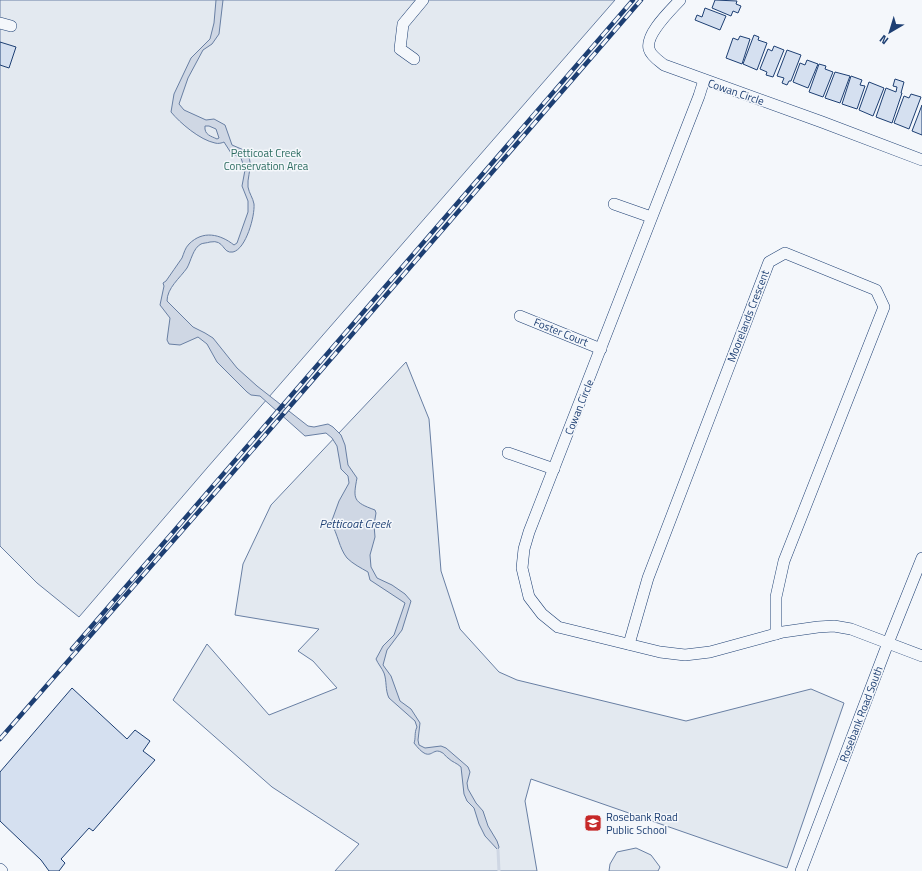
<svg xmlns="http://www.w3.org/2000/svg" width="922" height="871" viewBox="0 0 922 871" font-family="'Titillium Web',sans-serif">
	<rect width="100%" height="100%" fill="#f4f7fb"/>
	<g fill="#e3e9f0" stroke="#687fa3">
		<path d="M0 0H615L207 468 79 617 37 583 0 546Z"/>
		<path d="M406 362 429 419 441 571 460 629 499 672 517 680 686 721 811 689 844 703 787 868 531 779 525 801 537 871H335L359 844 272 787 173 700 207 644 269 715 337 688 313 661 298 651 319 629 235 615 243 564 271 505Z"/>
		<path d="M636 848 651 855 660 867 658 871H609L610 864 617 852Z"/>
	</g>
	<path fill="#cfd7e4" stroke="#687fa3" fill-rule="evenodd" d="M216 0H223L219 34 212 44 203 50 188 78 179 104 184 110 206 120 214 119 225 125 232 145 246 151C247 154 250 159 250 162 251 170 247 179 248 187 249 193 253 198 254 204 255 216 246 249 233 252 222 254 225 239 210 242 207 243 203 243 201 244 193 248 191 261 187 268 180 278 167 288 167 301L193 327 205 333 213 338 237 368 257 386 308 426 314 427 328 424 333 427 341 435 345 445 348 465 357 478C353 499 353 502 375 510L376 513 374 525 375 537 370 555 371 567 377 578 392 585 405 594 411 601 402 630 387 650 383 665 391 676 400 701 411 709 420 723 418 740 419 745 425 748 441 746 446 748 468 767 470 772 467 783 468 789 476 803 483 811 488 826 497 841 499 847 498 850 485 836 479 824 474 808 467 801 464 794 461 767C457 763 452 762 448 758 446 757 444 753 441 752 431 747 431 765 414 743 416 738 414 733 417 727L415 721 389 698C385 690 387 681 384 673 382 668 378 664 376 659L383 646 394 635 405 603 370 580 368 572C361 568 353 564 347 558 339 548 338 534 331 523L339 501 349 483 348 476 341 469 337 446 332 438 326 433 305 436 260 396 251 395 247 392 217 362 207 344 198 337 180 345 169 344 167 340 170 318 160 305 164 286 163 283 166 281C171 273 177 266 182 258 184 253 185 248 189 244 203 230 220 234 234 245L237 243 248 212V201L242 186 245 170 241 158 231 153 224 142C222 143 218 144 215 143 200 140 180 123 171 112L174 94 191 58 210 39 214 23ZM205 126H209L216 129 219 138 217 139C211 136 204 135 205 126Z"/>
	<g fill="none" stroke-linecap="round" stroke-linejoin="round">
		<path stroke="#cfd7e4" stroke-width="3" d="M498 850 499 871"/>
	</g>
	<g fill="#d5e0f0" stroke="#1d3f73">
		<path d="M715 0 737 1 736 4 741 6 738 13 733 11 731 16 712 8Z"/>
		<path d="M705 8 726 16 720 30 695 20 697 15 702 17Z"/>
		<path d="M754 35 759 37 758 40 767 43 757 70 743 64Z"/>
		<path d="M740 36 750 39 742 64 726 58 733 38 738 40Z"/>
		<path d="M0 42 16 47 9 68 0 65Z"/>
		<path d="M774 46 784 50 773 77 766 75 767 72 760 69 768 49 772 51Z"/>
		<path d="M787 50 801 55 791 81H789L787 85 782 83 784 78 777 76Z"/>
		<path d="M807 60 818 64 808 88 793 82 800 63 805 65Z"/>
		<path d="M819 64 826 66 825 69 833 72 823 97 809 92Z"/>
		<path d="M835 72 850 76 840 103 825 98Z"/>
		<path d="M851 76 862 80 860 85 865 86 857 109 842 104Z"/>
		<path d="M895 79 904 82 901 93H902L892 123 876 117 886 88 896 92 897 87 893 86Z"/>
		<path d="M869 82 884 88 873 116 859 110Z"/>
		<path d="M911 94 921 97 909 129 894 123 904 96 909 98Z"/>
		<path d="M922 105V135L912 131Z"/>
		<path d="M72 688 127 739 135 730 150 741 143 751 155 760 93 831 89 828 61 859 65 863 59 871H49L41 860 0 821V772Z"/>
	</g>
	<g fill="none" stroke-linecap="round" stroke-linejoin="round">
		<g stroke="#1d3f73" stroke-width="12">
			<g id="minor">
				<path d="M680 0C671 10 645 34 649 49 651 56 659 61 664 65L822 122 922 160"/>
				<path d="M0 23 11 26"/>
				<path d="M414 59 400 49 403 24 423 0"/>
				<path d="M704 80 699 96 529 532 524 549 522 568 529 597 542 614 558 627 660 652 685 655 710 652 783 632 818 627 834 626 851 629 922 656"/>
				<path d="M614 204 651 217"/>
				<path d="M520 316 601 349"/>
				<path d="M508 453 554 469"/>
				<path d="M629 644 648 578 769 262 785 253 876 290 884 307 784 561 776 597V634"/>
				<path d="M0 869 2 871"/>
				<path d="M801 871 888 643 922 558"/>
			</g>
		</g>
		<use href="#minor" stroke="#f4f7fb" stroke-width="11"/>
		<g stroke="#1d3f73" stroke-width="4.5">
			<g id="rail">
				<path d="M72 649 633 0"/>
				<path d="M0 739 222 485 641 0"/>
			</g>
		</g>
		<use href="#rail" stroke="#f4f7fb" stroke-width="3" stroke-dasharray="9" stroke-linecap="butt"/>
	</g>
	<defs>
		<g id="school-square" transform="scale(0.9)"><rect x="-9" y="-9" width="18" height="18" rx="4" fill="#c62828" stroke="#f4f7fb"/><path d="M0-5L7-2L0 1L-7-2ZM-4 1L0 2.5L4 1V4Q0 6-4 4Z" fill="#fff"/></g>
	</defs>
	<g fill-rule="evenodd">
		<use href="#school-square" x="593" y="823"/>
	</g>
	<g text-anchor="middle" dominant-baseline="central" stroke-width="3" stroke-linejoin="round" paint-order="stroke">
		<g font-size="11" fill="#1d3f73" stroke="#f4f7fb">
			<text transform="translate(736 92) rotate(19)">Cowan Circle</text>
			<text transform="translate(748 316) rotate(-69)">Moorelands Crescent</text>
			<text transform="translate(561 332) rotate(22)">Foster Court</text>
			<text transform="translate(579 407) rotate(-68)">Cowan Circle</text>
			<text transform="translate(861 714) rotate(-69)">Rosebank Road South</text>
		</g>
		<g font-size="11" fill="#2c6c60" stroke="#f4f7fb">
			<text x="266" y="153">Petticoat Creek<tspan x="266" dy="13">Conservation Area</tspan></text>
		</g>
		<g font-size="11" fill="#1d3f73" stroke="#f4f7fb" text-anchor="start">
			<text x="606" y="817">Rosebank Road<tspan x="606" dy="13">Public School</tspan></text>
		</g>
		<g font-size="12" font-style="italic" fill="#1d3f73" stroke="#f4f7fb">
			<text x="355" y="523">Petticoat Creek</text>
		</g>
	</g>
	<g transform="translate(890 32) rotate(218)" stroke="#f4f7fb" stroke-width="3" paint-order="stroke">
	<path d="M0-3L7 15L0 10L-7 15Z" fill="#1d3f73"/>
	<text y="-6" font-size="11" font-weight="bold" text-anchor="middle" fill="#1d3f73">N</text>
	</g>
</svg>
